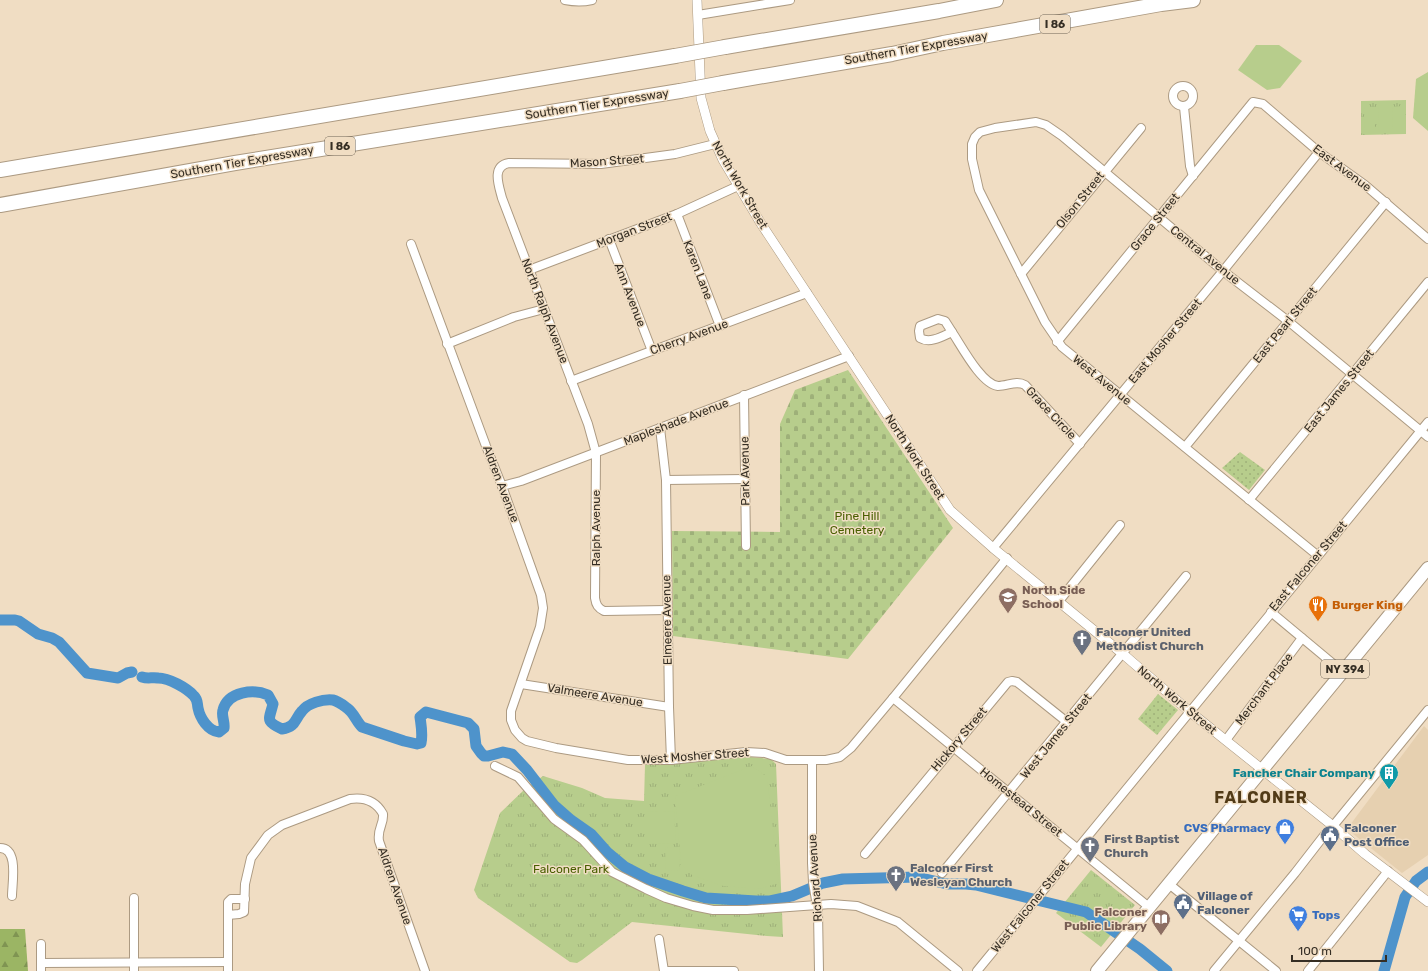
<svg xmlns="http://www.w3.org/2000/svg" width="1428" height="971" viewBox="0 0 1428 971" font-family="Rubik,sans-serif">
	<defs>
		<pattern id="grass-dots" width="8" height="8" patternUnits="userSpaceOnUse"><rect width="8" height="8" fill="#b7cd8c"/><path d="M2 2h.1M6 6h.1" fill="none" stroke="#9eb079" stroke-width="1.8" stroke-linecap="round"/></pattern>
		<pattern id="forest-firs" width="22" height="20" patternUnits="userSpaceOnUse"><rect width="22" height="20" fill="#9bb564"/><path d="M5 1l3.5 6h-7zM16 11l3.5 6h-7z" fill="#7f9452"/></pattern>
		<pattern id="cemetery-stones" width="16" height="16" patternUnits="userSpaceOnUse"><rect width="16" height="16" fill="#b7cd8c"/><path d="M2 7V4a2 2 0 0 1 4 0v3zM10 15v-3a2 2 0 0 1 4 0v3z" fill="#9eb079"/></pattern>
		<pattern id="park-tufts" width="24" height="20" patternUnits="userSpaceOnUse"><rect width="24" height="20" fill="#b7cd8c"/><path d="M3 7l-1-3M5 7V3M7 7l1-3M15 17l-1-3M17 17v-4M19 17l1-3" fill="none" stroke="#9eb079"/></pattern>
	</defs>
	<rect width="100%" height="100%" fill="#f0ddc3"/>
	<path fill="#e6d0b0" d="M1424 726 1428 730V855L1402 873 1347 829Z"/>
	<g fill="url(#grass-dots)">
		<path d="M1240 452 1265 470 1249 490 1222 468Z"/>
		<path d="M1158 694 1178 710 1157 735 1138 719Z"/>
	</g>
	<path fill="url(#forest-firs)" d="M0 929H25L28 971H0Z"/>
	<path fill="url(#cemetery-stones)" d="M848 370 953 528 848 659 673 636 672 531 780 532V424L795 390Z"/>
	<g fill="url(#park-tufts)">
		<path d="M1406 100V134L1361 135V101Z"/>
		<path d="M750 757 771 759 776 764 783 937 767 936 632 922 582 960 577 963 570 962 478 898 474 890 500 813 525 789 543 776 582 788 605 798 644 801 645 765Z"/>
		<path d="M1091 870 1135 905 1101 947 1056 913Z"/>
	</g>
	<g fill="#b7cd8c">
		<path d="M1256 45H1279L1302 61 1280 88 1267 90 1238 70Z"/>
		<path d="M1428 72V131L1413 118 1416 79Z"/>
		<path d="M1403 106V129H1393L1392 107Z"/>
		<path d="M1364 107H1375V130H1365Z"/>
		<path d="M1378 107H1389V130H1379Z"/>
		<path d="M752 766 767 777 779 883 759 889 723 886 692 875 681 863 675 796Z"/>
		<path d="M674 811 676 843 647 844V812Z"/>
		<path d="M679 847 680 870 666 871 665 848Z"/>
	</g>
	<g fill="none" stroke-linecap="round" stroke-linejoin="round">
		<g stroke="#4e93cb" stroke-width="11">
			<path d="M0 620H15L19 621 38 634 52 638 59 642 87 673 118 678 127 673 132 672"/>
			<path d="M142 677C148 679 152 677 158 678 169 678 187 688 194 696 198 700 197 703 198 708 200 718 208 731 219 732L224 728C225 722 221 715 223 710 228 691 254 689 268 695L273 704C269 720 265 721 282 729 296 727 294 720 302 711 308 703 323 699 333 700 338 701 343 705 347 708 354 713 356 721 362 727L404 741 417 744 421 743C423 734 421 725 420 717L426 712 468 723 474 729 476 746 481 753 484 756H488L503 752 512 754 527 770 554 805 571 820 591 834 607 852 625 867 648 879 683 891 706 898 756 901H769L792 896 823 883 843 879 917 877 947 884H966L976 885 1086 912 1140 949 1167 971"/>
			<path d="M1384 971 1405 897 1416 881 1428 872"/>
		</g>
		<g stroke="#ac9a82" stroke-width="10">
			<g id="minor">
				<path d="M565 0C575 2 583 2 592 0"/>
				<path d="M698 15 790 0"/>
				<circle cx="1183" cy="96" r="10"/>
				<path d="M1184 107 1190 166 1193 176"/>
				<path d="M677 214 720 326"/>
				<path d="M609 239 652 351"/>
				<path d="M411 244 486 446 502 486 541 595 543 608 540 627 511 711V720L515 730 522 738 527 741 556 748 628 760H671L746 752 765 753 786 760H826L840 757 851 748 893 698 1007 558"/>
				<path d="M529 270 677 214 738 186"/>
				<path d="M1021 274 1141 128"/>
				<path d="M938 319 945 321 952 332C943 336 930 344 920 338L919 331 920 326Z"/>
				<path d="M952 332C961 345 981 384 998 386 1008 386 1016 380 1025 385L1080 444"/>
				<path d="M1057 342 1253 102 1263 104 1319 152 1365 185 1428 239"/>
				<path d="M447 344 514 317 544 309"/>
				<path d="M571 381 807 293"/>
				<path d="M744 395 746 546"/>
				<path d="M660 428 666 480 669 707 671 760"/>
				<path d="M1185 447 1386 202"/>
				<path d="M666 480 745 479"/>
				<path d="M502 486 521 481 849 356"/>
				<path d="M1249 500 1428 282"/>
				<path d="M993 548 1223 271 1319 152"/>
				<path d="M1317 555 1062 347 1045 322 979 190 972 159V144L975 137 980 132 995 128 1036 122 1046 125 1062 136 1223 271 1288 321 1428 437"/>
				<path d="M1059 601 1120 525"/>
				<path d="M667 610 604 611C598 608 596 605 595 598L596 453 588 424 502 198C499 186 491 166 509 163L601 164 675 154 715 144"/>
				<path d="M1271 612 1343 672"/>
				<path d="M521 684 669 707"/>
				<path d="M893 698 1149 907"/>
				<path d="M1226 740 1302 638"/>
				<path d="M812 761V863L813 882 818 912 819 971"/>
				<path d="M495 766 518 777 554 819 583 840 612 872 646 889 666 898 693 906 713 910H747L831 904 857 906 898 922 958 971"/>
				<path d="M0 848C19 848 12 883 12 896"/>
				<path d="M865 854 1008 682 1012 681 1017 682 1067 722"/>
				<path d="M942 873 1186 576"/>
				<path d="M1169 884 1276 971"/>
				<path d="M134 898V971"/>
				<path d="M228 915 239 914 244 912 245 884 251 858 268 835 282 825 350 799C364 797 376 801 383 814 384 825 377 828 379 841L425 971"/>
				<path d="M659 939 664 971"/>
				<path d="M41 963 228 962"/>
				<path d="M41 971V944"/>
				<path d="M228 971V902L231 899H245"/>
				<path d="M665 971H734"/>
				<path d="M977 971 1428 422"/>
				<path d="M1214 971 1295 873 1326 833 1333 826 1428 710"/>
				<path d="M1308 971 1388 871"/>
			</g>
		</g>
		<g stroke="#ac9a82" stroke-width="10">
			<path id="tertiary" d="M697 0 701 98 710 131 723 160 760 222 950 510 993 548 1123 654 1189 711 1333 826 1365 854 1428 902"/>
		</g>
		<g stroke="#ac9a82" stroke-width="14">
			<path id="primary" d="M1097 971 1428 568"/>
		</g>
		<g stroke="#ac9a82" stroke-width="16">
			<g id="motorway">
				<path d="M725 47 939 11 996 0"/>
				<path d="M723 83 892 54 943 43 1161 4 1193 0"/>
				<path d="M0 170 675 56"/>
				<path d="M0 205 235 163 680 91"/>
			</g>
		</g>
		<use href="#minor" stroke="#fff" stroke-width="8"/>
		<use href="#tertiary" stroke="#fff" stroke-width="9"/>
		<use href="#primary" stroke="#fff" stroke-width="12"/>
		<use href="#motorway" stroke="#fff" stroke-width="14"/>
		<g stroke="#ac9a82" stroke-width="16" stroke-linecap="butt">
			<g id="motorway-bridge">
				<path d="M675 56 725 47"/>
				<path d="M680 91 723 83"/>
			</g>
		</g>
		<use href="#motorway-bridge" stroke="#fff" stroke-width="14"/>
	</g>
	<defs>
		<g id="school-pin" transform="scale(1)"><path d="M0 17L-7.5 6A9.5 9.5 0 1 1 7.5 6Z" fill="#8d6e63" stroke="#f0ddc3"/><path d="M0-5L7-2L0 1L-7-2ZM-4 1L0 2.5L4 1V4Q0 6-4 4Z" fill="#fff"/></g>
		<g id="restaurant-pin" transform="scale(1)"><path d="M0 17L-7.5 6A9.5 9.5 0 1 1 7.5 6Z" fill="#e8710a" stroke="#f0ddc3"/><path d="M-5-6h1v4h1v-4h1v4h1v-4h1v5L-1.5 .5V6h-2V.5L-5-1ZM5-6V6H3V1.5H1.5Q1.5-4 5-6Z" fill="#fff"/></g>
		<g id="church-pin" transform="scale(1)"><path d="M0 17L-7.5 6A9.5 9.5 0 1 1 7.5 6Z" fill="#6b7280" stroke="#f0ddc3"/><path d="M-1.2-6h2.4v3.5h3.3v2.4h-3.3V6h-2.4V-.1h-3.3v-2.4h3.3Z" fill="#fff"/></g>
		<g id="building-pin" transform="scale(1)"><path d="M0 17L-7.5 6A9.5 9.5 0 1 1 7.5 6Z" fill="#0f9aa8" stroke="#f0ddc3"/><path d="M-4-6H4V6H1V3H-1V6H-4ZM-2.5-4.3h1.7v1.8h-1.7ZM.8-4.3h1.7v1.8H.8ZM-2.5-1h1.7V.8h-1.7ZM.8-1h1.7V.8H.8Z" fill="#fff"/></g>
		<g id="shop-pin" transform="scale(1)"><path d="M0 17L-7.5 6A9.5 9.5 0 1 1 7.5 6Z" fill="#3f7fe0" stroke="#f0ddc3"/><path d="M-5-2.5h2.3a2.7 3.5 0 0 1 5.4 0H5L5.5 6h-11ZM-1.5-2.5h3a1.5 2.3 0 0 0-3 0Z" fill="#fff"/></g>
		<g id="civic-pin" transform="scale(1)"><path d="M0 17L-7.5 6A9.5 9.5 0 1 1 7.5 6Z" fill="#5c6f8a" stroke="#f0ddc3"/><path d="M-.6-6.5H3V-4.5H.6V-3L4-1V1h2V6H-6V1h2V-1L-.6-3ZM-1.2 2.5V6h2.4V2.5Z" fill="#fff"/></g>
		<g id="supermarket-pin" transform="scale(1)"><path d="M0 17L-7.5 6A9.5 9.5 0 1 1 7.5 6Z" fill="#3f7fe0" stroke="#f0ddc3"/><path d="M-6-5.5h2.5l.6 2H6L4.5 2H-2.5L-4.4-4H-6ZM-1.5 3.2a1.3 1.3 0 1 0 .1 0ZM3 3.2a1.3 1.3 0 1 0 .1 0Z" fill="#fff"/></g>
		<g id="library-pin" transform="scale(1)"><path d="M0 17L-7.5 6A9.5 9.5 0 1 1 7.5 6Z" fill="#8d6e63" stroke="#f0ddc3"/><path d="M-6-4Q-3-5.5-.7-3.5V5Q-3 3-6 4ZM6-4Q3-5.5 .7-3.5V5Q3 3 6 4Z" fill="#fff"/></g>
	</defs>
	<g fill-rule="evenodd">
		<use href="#school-pin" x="1008" y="597"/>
		<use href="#restaurant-pin" x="1318" y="605"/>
		<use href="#church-pin" x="1082" y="639"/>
		<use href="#building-pin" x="1389" y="773"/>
		<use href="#shop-pin" x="1285" y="828"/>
		<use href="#civic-pin" x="1330" y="835"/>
		<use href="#church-pin" x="1090" y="846"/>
		<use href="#church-pin" x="896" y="875"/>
		<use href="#civic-pin" x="1183" y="903"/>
		<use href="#supermarket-pin" x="1298" y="915"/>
		<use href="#library-pin" x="1161" y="919"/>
	</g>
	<g text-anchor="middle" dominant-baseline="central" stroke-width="3" stroke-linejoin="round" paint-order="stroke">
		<g fill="#f0ddc3" stroke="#6d6254" stroke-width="1">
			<rect x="1040" y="15" width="30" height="18" rx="3"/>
			<rect x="325" y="137" width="30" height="18" rx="3"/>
			<rect x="1321" y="660" width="48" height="18" rx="3"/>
		</g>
		<g font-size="11" font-weight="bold" fill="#352e24">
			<text x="1055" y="24">I 86</text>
			<text x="340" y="146">I 86</text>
			<text x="1345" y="669">NY 394</text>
		</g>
		<g font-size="12" fill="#352e24" stroke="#f0ddc3">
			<text transform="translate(916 48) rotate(-10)">Southern Tier Expressway</text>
			<text transform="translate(597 104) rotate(-9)">Southern Tier Expressway</text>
			<text transform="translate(607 161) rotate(-4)">Mason Street</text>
			<text transform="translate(242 162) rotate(-10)">Southern Tier Expressway</text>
			<text transform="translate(1342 168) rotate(37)">East Avenue</text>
			<text transform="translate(740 185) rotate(60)">North Work Street</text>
			<text transform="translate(1080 200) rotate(-51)">Olson Street</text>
			<text transform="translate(1155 222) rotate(-51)">Grace Street</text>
			<text transform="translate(634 230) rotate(-21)">Morgan Street</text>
			<text transform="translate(1205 255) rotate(39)">Central Avenue</text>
			<text transform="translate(698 270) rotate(69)">Karen Lane</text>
			<text transform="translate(630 295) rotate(69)">Ann Avenue</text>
			<text transform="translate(545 311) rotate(69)">North Ralph Avenue</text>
			<text transform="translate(1285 325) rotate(-51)">East Pearl Street</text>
			<text transform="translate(689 337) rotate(-20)">Cherry Avenue</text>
			<text transform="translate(1165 341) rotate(-50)">East Mosher Street</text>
			<text transform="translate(1102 380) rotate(39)">West Avenue</text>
			<text transform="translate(1339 391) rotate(-51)">East James Street</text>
			<text transform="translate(1051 413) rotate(47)">Grace Circle</text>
			<text transform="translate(676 422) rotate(-21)">Mapleshade Avenue</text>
			<text transform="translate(915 457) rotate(57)">North Work Street</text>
			<text transform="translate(745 471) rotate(-91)">Park Avenue</text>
			<text transform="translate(501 484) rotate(69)">Aldren Avenue</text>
			<text transform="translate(596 528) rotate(-90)">Ralph Avenue</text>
			<text transform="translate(1308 566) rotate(-50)">East Falconer Street</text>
			<text transform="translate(667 620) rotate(-91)">Elmeere Avenue</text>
			<text transform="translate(1264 689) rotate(-53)">Merchant Place</text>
			<text transform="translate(595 695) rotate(9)">Valmeere Avenue</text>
			<text transform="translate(1177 700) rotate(40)">North Work Street</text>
			<text transform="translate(1056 736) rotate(-51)">West James Street</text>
			<text transform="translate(959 739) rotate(-50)">Hickory Street</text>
			<text transform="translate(695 756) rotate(-4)">West Mosher Street</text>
			<text transform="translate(1021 802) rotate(39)">Homestead Street</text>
			<text transform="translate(815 878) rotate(-94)">Richard Avenue</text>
			<text transform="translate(395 886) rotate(71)">Aldren Avenue</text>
			<text transform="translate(1030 906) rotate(-51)">West Falconer Street</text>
		</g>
		<g font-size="12" fill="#495f00" stroke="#f0ddc3">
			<text x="857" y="516">Pine Hill<tspan x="857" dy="14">Cemetery</tspan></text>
			<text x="571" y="869">Falconer Park</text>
		</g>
		<g font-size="12" font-weight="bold" fill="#785e54" stroke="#f0ddc3" text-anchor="start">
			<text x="1022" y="590">North Side<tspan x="1022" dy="14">School</tspan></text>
			<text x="1147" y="912" text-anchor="end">Falconer<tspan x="1147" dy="14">Public Library</tspan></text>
		</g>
		<g font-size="12" font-weight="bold" fill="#c56008" stroke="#f0ddc3" text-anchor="start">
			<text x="1332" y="605">Burger King</text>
		</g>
		<g font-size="12" font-weight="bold" fill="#5b616d" stroke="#f0ddc3" text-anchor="start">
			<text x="1096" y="632">Falconer United<tspan x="1096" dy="14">Methodist Church</tspan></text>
			<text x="1104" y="839">First Baptist<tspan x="1104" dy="14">Church</tspan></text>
			<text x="910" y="868">Falconer First<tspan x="910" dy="14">Wesleyan Church</tspan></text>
		</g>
		<g font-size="12" font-weight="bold" fill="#0d838f" stroke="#f0ddc3" text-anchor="end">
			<text x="1375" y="773">Fancher Chair Company</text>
		</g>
		<g font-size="12" font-weight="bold" fill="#366cbe" stroke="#f0ddc3" text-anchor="end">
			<text x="1271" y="828">CVS Pharmacy</text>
			<text x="1312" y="915" text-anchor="start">Tops</text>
		</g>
		<g font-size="12" font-weight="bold" fill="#4e5e75" stroke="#f0ddc3" text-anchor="start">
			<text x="1344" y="828">Falconer<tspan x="1344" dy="14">Post Office</tspan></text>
			<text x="1197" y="896">Village of<tspan x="1197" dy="14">Falconer</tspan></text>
		</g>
		<g font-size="16" font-weight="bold" letter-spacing="1" fill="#523b17" stroke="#f0ddc3">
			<text x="1261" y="797">FALCONER</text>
		</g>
	</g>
	<path d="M1292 955v6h94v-6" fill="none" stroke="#352e24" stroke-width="2"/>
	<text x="1298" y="955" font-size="12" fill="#352e24" stroke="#f0ddc3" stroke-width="3" paint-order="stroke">100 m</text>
</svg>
